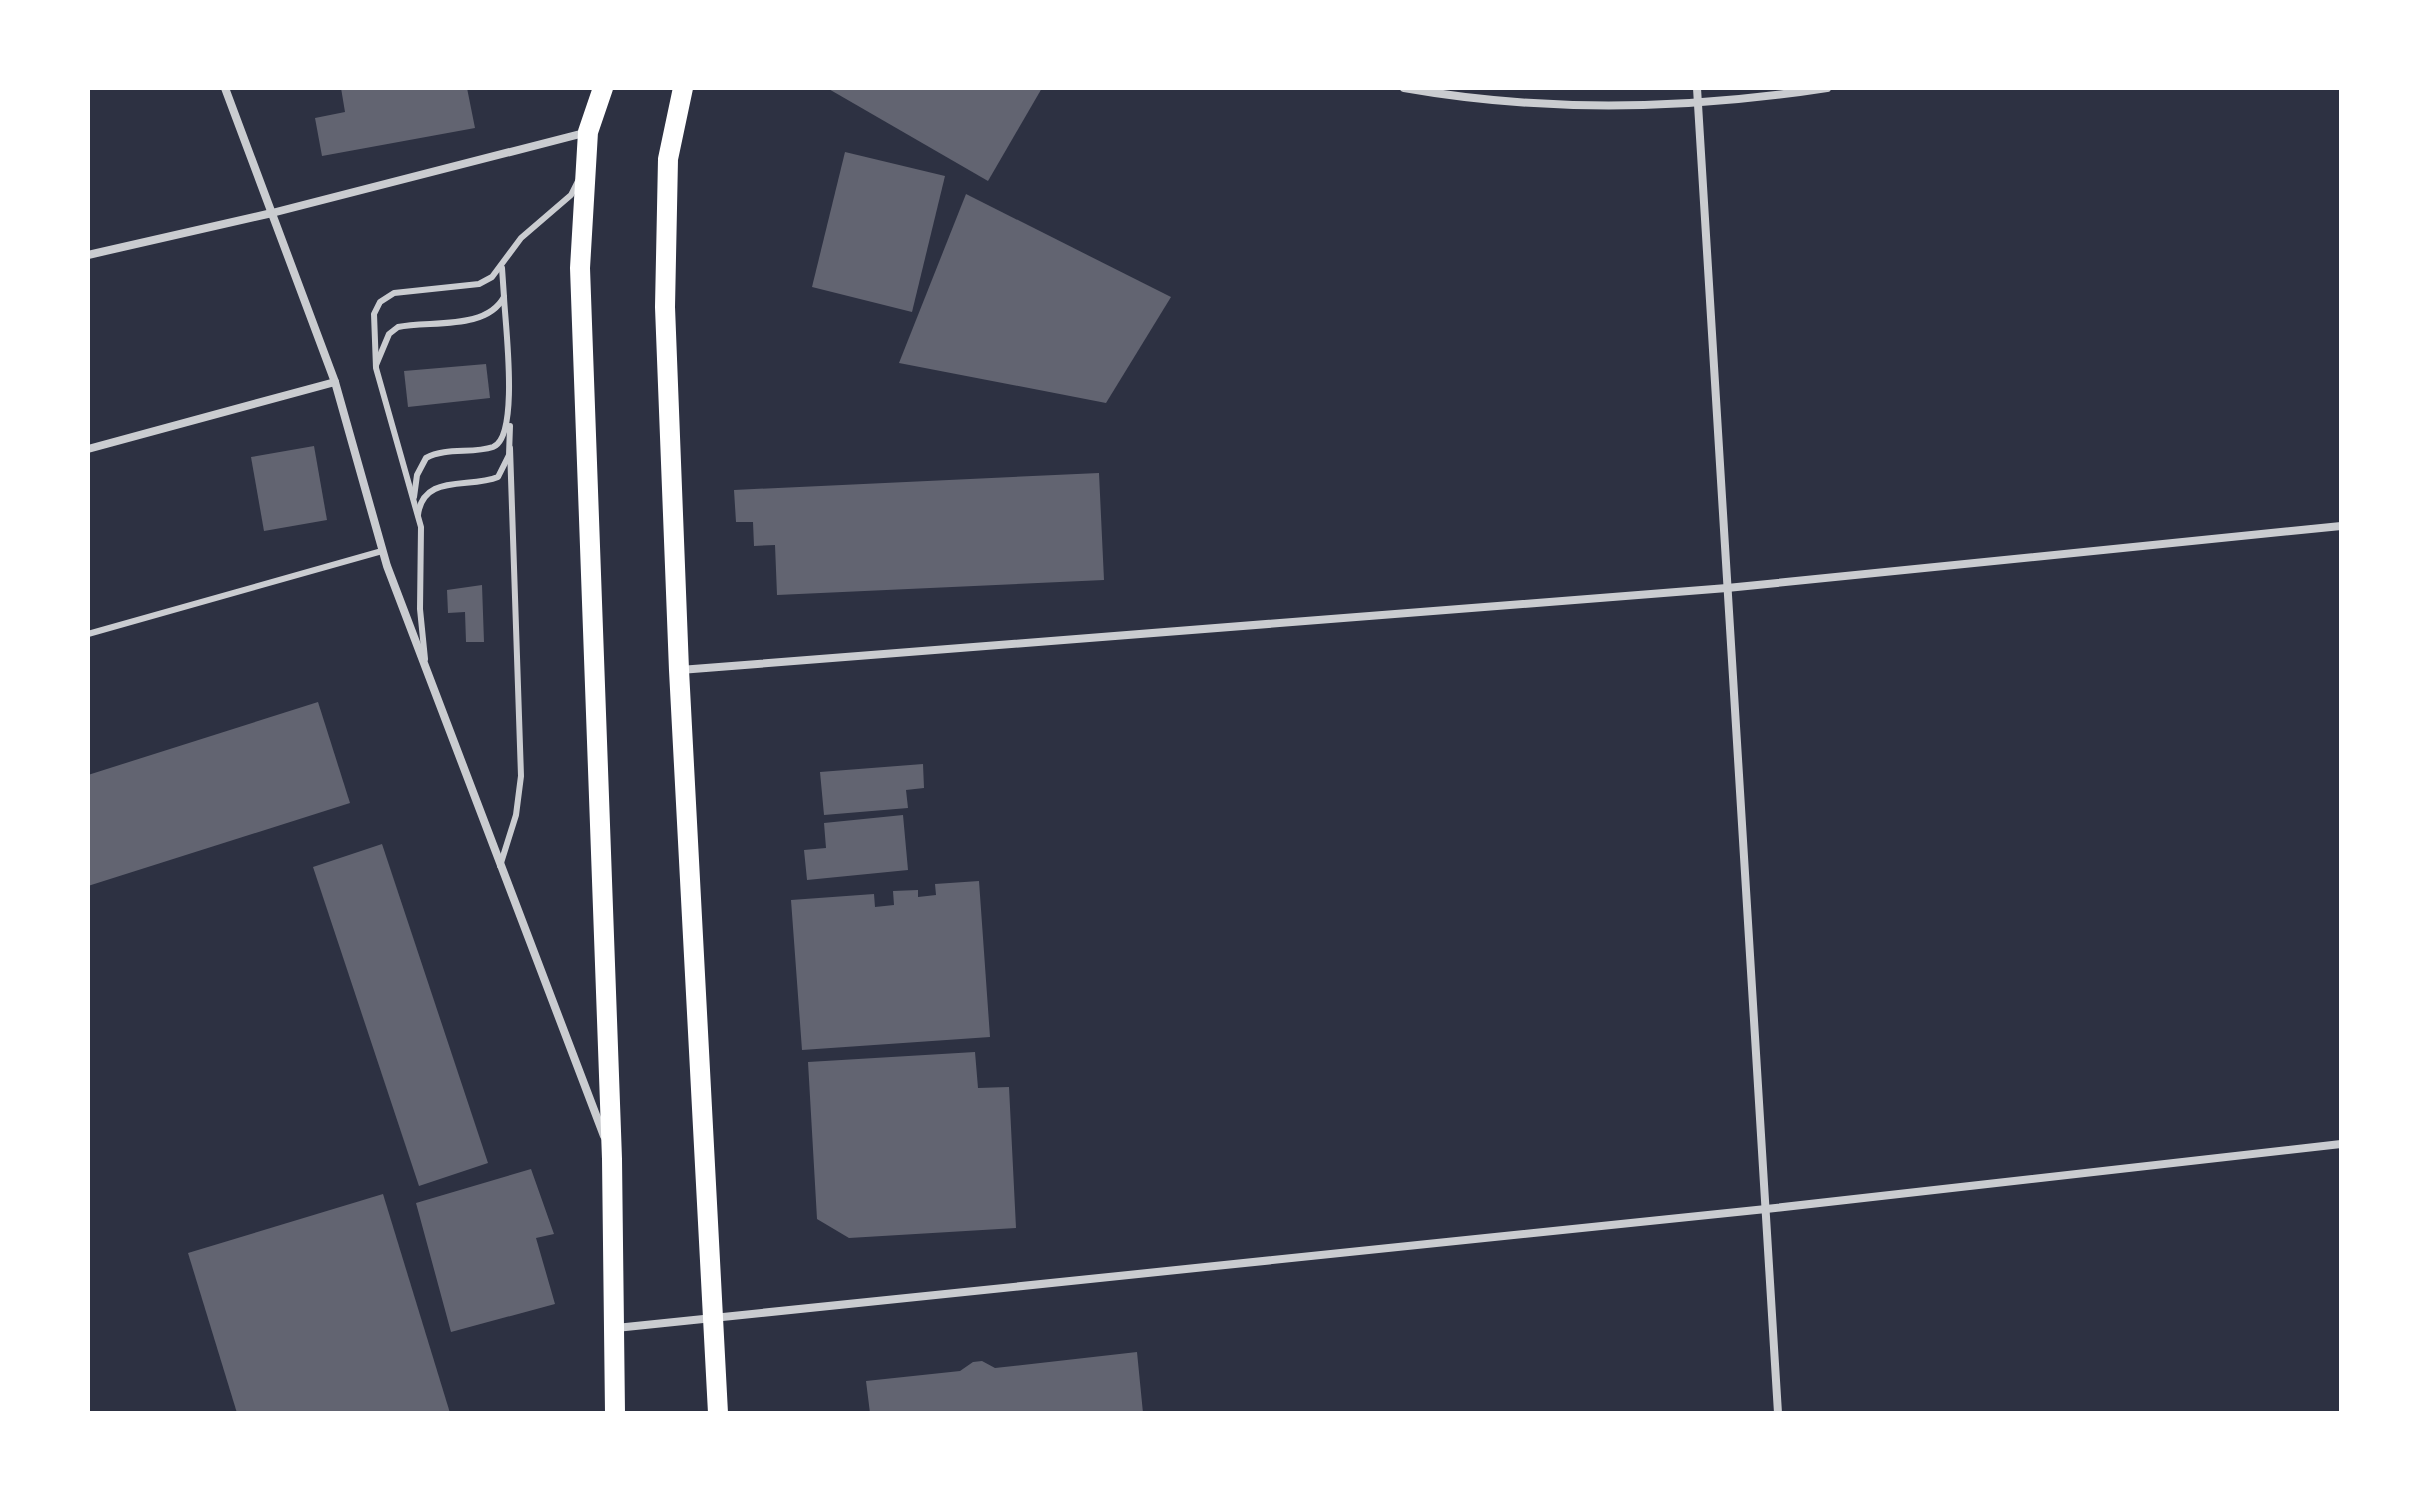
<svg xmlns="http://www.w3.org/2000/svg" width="2429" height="1501" viewBox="0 0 2429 1501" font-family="'PT Serif',serif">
	<rect width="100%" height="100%" fill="#2d3142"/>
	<g fill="#626471">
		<path d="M341 88H467L475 128 322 156 315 118 345 112Z"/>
		<path d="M827 88H1042L988 181Z"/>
		<path d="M845 152 945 176 912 312 812 287Z"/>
		<path d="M966 194 1171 297 1106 403 899 363Z"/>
		<path d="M486 364 490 398 408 407 404 371Z"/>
		<path d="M314 446 327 520 264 531 251 457Z"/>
		<path d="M1099 473 1104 580 777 595 775 545 754 546 753 522H736L734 490Z"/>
		<path d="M482 585 484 642H466L465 612 448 613 447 590Z"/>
		<path d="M318 702 350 803 88 886V775Z"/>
		<path d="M923 764 924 788 906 790 908 808 824 815 820 772Z"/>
		<path d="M903 815 908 870 807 880 804 850 826 848 824 823Z"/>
		<path d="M382 844 488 1163 419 1186 313 867Z"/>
		<path d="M979 881 990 1037 802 1050 791 900 874 894 875 907 894 905 893 891 918 890V897L936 895 935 884Z"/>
		<path d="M975 1052 978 1088 1009 1087 1016 1228 849 1238 817 1219 808 1062Z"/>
		<path d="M531 1169 554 1234 536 1238 555 1304 451 1332 416 1203Z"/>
		<path d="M383 1194 450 1413H237L188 1253Z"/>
		<path d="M1137 1352 1143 1413H870L866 1381 960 1371 973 1362 982 1361 995 1368Z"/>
	</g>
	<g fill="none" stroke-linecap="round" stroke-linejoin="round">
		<g stroke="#caccd0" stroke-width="6">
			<path d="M376 365 389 334 398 327C429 320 486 331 504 297L502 268"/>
			<path d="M414 497 417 475 426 458C446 447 472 454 493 447 520 437 505 323 504 297"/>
			<path d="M418 515C423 473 469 489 498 477L509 455 510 426"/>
			<path d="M88 634 382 551"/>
			<path d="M425 659 420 609 421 527 376 368 374 314 380 302 394 293 479 284 492 277 521 238 571 195 578 181"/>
			<path d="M500 866 516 815 521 776 510 448"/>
		</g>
		<g stroke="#caccd0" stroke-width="8">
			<path d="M225 88 335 382 387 566 604 1136"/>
			<path d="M1404 88C1546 113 1685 110 1827 88"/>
			<path d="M1697 88 1778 1413"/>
			<path d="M88 255 272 213 588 132"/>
			<path d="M88 449 335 382"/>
			<path d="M680 670 1727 588 2341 526"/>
			<path d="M616 1328 1766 1209 2341 1144"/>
		</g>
		<g stroke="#fff" stroke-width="20">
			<path d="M603 88 588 132 580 268 612 1159 615 1413"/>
			<path d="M683 88 668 159 665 307 679 670 718 1413"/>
		</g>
	</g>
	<rect width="2429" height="1501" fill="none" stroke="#ffffff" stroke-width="180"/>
</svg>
